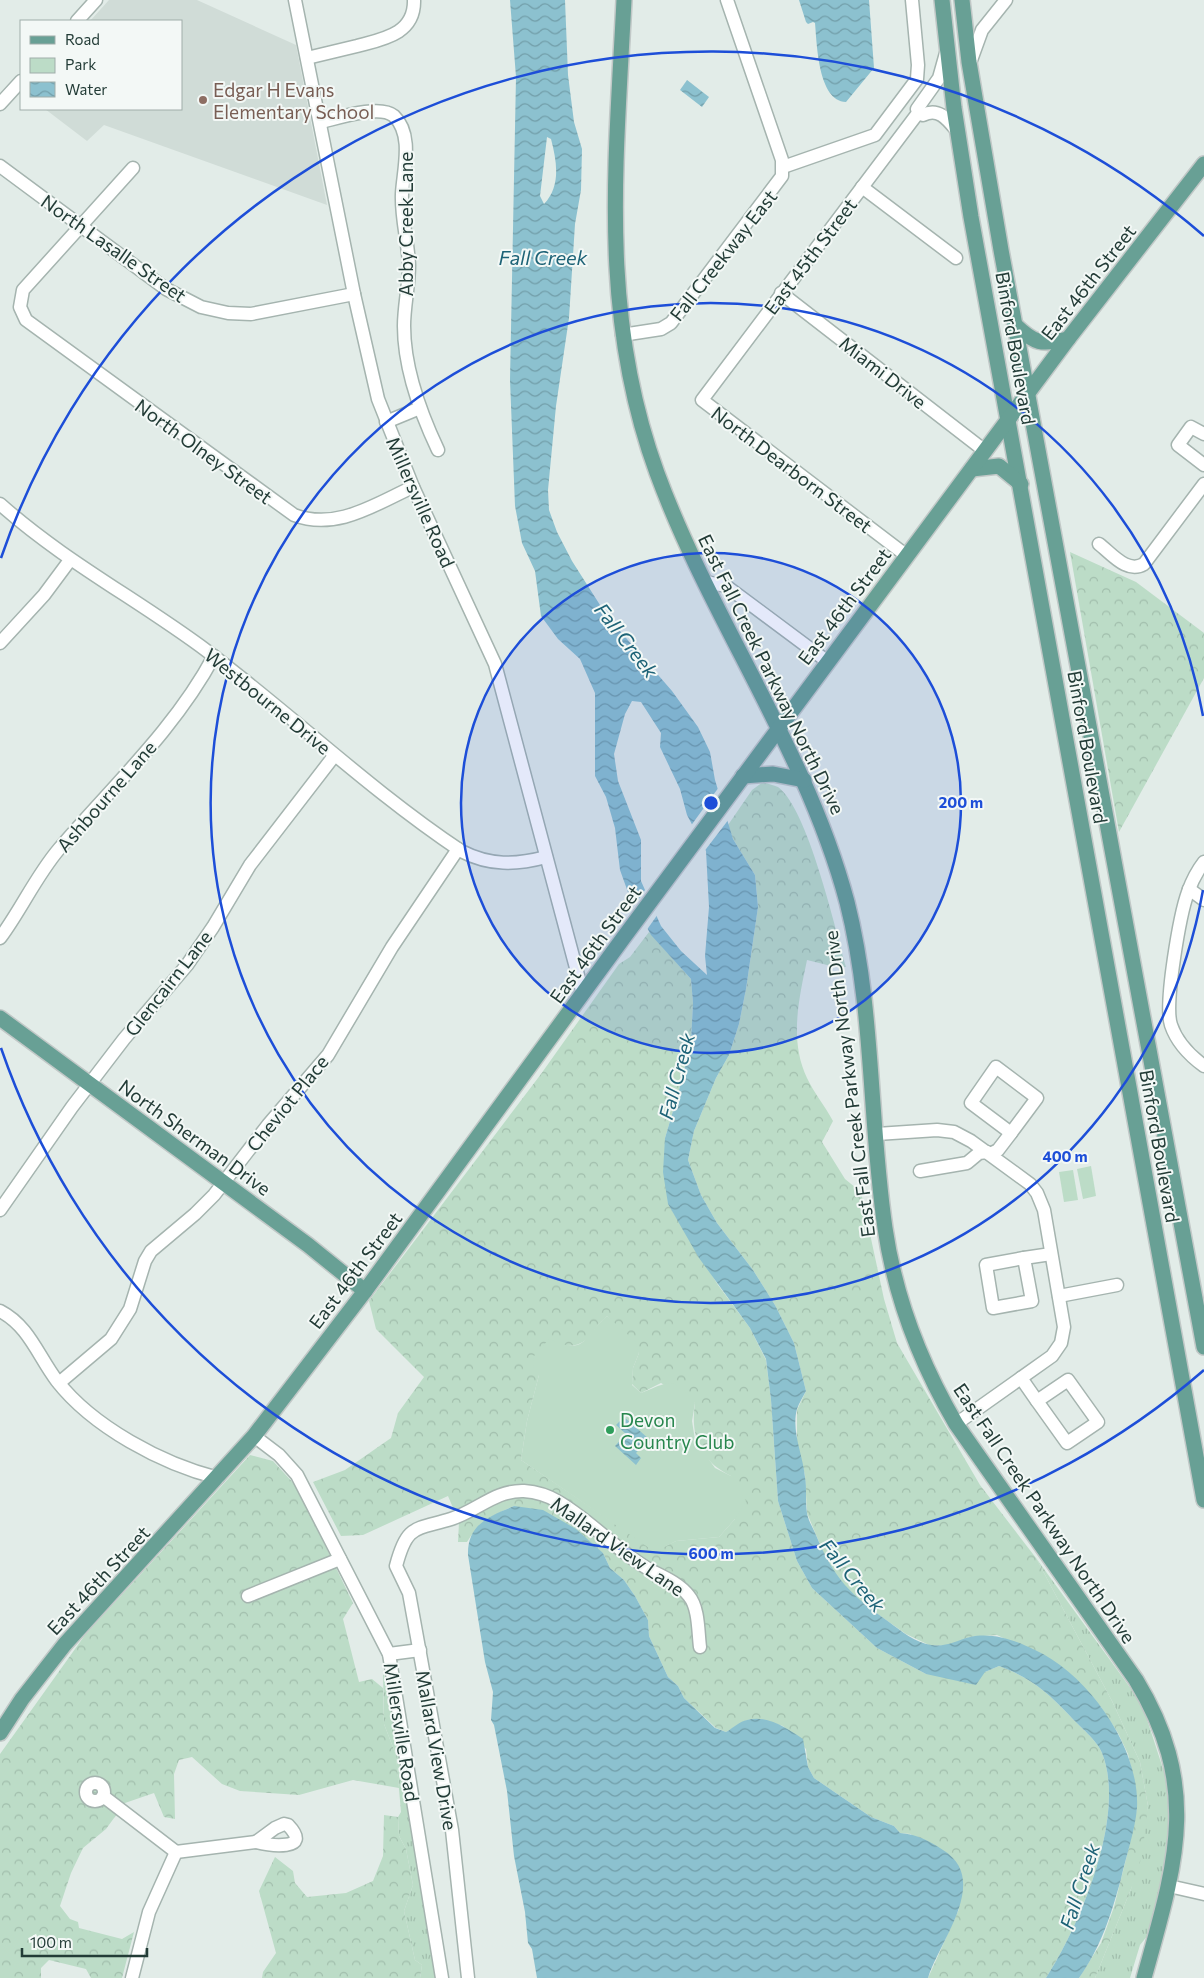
<svg xmlns="http://www.w3.org/2000/svg" width="1204" height="1978" viewBox="0 0 1204 1978" font-family="Commissioner,sans-serif">
	<defs>
		<pattern id="grass-tufts" width="24" height="20" patternUnits="userSpaceOnUse" patternTransform="scale(1.25)"><rect width="24" height="20" fill="#bcdcc7"/><path d="M3 7l-1-3M5 7V3M7 7l1-3M15 17l-1-3M17 17v-4M19 17l1-3" fill="none" stroke="#a1beac"/></pattern>
		<pattern id="forest-crowns" width="20" height="18" patternUnits="userSpaceOnUse" patternTransform="scale(1.25)"><rect width="20" height="18" fill="#bcdcc7"/><path d="M2 6a3 3 0 1 1 6 0M12 15a3 3 0 1 1 6 0" fill="none" stroke="#a1beac"/></pattern>
		<pattern id="water-waves" width="16" height="10" patternUnits="userSpaceOnUse" patternTransform="scale(1.25)"><rect width="16" height="10" fill="#8cc1cf"/><path d="M0 5q4-4 8 0t8 0" fill="none" stroke="#729ea9"/></pattern>
	</defs>
	<rect width="100%" height="100%" fill="#e2ece8"/>
	<path fill="#d0dcd7" d="M109 0H197L296 45 327 205 104 125 87 141 45 109H181V21H90Z"/>
	<g fill="url(#grass-tufts)">
		<path d="M1036 1558 1142 1704 1168 1784 1171 1821 1166 1859 1148 1935 1140 1945 1130 1978H1095L1131 1889 1148 1806 1140 1762 1112 1701Z"/>
		<path d="M383 1671 392 1706 437 1978H420L422 1965 415 1960 404 1911 413 1885 406 1849 399 1836 398 1817 401 1812 396 1755 384 1724Z"/>
	</g>
	<g fill="url(#forest-crowns)" fill-rule="evenodd">
		<path d="M1070 552 1136 582 1204 633V678L1119 832Z"/>
		<path d="M763 782C767 784 774 785 778 787 808 809 835 928 846 967H835L807 960C799 999 789 1040 807 1078 814 1093 825 1106 833 1121L822 1142 845 1179 861 1192 884 1299 897 1343 980 1485 1036 1558 1112 1701 1140 1762 1148 1806 1142 1856 1131 1889 1095 1978H1079L1101 1943 1114 1907 1128 1851 1137 1808 1134 1780 1128 1754 1118 1733 1101 1707 1060 1666 997 1635 970 1637 947 1646 929 1645 906 1634 869 1608 842 1585 824 1554 807 1513 805 1475 797 1444V1410L806 1391 794 1343 775 1305 753 1270 717 1223 701 1195 688 1160 694 1131 716 1078 729 1055 739 1024 746 989 758 907 755 875 733 839 728 825 752 790Z"/>
		<path d="M649 932 691 979 693 1003 691 1042 678 1094 665 1138 668 1204 718 1285 750 1328 766 1360 771 1400 778 1501 797 1561 812 1588 877 1648 926 1674 985 1672 999 1666C1031 1678 1046 1691 1070 1716 1079 1726 1097 1740 1102 1753 1127 1815 1080 1925 1046 1978H928L959 1909 911 1834 900 1833 894 1826 871 1817 814 1778 808 1767 806 1749 783 1726 760 1719 747 1720 726 1732 716 1728 684 1698 678 1686 668 1677 649 1636 648 1620 635 1596 624 1580 610 1568 603 1553 514 1506C493 1515 480 1521 467 1542H458L459 1522 448 1496 363 1535 341 1536 313 1482 345 1470 391 1438 398 1413 424 1377 376 1329 369 1301 541 1074 619 964 630 957ZM607 1316 639 1353 633 1368 632 1384 641 1393 661 1383 695 1403C690 1436 700 1461 731 1476L735 1519 719 1537 676 1541 655 1551 521 1460 527 1421 539 1375 566 1346C591 1346 590 1330 607 1316Z"/>
		<path d="M250 1455 273 1461 297 1487 353 1603 343 1619 359 1682 372 1679 383 1688 384 1724 396 1755 399 1788 353 1780 299 1795 240 1791 222 1784 192 1757 179 1760 174 1774 175 1819 164 1817 154 1793 125 1803 106 1829 83 1848 71 1873 60 1906 70 1919 78 1922 79 1928 122 1939 134 1932 122 1978H91L86 1969 49 1960 41 1968V1978H0V1754L85 1635Z"/>
		<path d="M384 1815 398 1817 399 1836 406 1849 413 1885 404 1911 415 1960 422 1965 420 1978H262L263 1972 276 1953 259 1891 275 1857 293 1871 295 1883 307 1897 346 1893 373 1881 383 1856Z"/>
	</g>
	<g fill="#bcdcc7">
		<path d="M1091 1166 1096 1196 1083 1199 1077 1169Z"/>
		<path d="M1073 1170 1078 1200 1064 1202 1059 1172Z"/>
		<path d="M607 1316 635 1341 639 1353 633 1368 632 1385 641 1393C670 1382 672 1375 695 1403L692 1421 695 1440 715 1468 731 1476 746 1501 735 1519 719 1537 676 1541 655 1552 521 1460 527 1421 539 1375 533 1370 534 1356 549 1339C588 1356 582 1337 607 1316Z"/>
	</g>
	<g fill="url(#water-waves)" fill-rule="evenodd">
		<path d="M510 0H565L568 75 574 122 582 149 581 190 575 224 569 318 556 406 548 490 549 510 557 532 572 561 607 616 672 691 698 727 710 752 715 780 733 839 755 875 758 907 746 989 739 1024 729 1055 716 1078 694 1131 688 1160 701 1195 717 1223 753 1270 775 1305 794 1343 806 1391C803 1397 799 1403 797 1409 791 1431 803 1455 805 1477 807 1488 805 1501 807 1513 808 1520 813 1528 816 1535 834 1579 851 1595 889 1622 901 1631 916 1643 931 1645 947 1647 955 1641 970 1637 992 1632 1015 1640 1035 1650 1089 1675 1140 1748 1137 1808 1135 1831 1126 1856 1121 1879 1111 1915 1101 1947 1079 1978H1046C1080 1925 1127 1815 1102 1753 1097 1740 1079 1726 1070 1716 1046 1691 1031 1678 999 1666L985 1672 976 1685 926 1674 877 1648 812 1588 797 1561 778 1501 771 1400 766 1359 750 1328 699 1258 668 1204 663 1172 665 1138 678 1094 691 1042 693 1003 691 979 651 935 629 895 620 870 615 828 606 797 595 776V693L580 659 558 639 541 616 535 571 522 543 515 506 510 380 516 77ZM547 137 551 139C557 162 561 186 544 204L540 196ZM632 701 641 702 661 733 660 747 680 789 687 815 706 851 709 907 705 956 707 975 681 951 661 926 641 881V840L618 781 614 754 625 714Z"/>
		<path d="M799 0H869L874 68 846 102C818 101 817 44 815 23L813 22 808 24 806 22Z"/>
		<path d="M687 80 709 97 702 107 680 90Z"/>
		<path d="M624 1417 649 1439 636 1453 641 1458 636 1465 615 1446 626 1434 616 1425Z"/>
		<path d="M514 1506 543 1510 576 1529 603 1553 610 1568 624 1580 635 1596 648 1620 649 1636 668 1677 678 1686 684 1698 715 1728 726 1732C733 1728 740 1721 747 1720 767 1714 788 1729 803 1739L808 1767 814 1778 871 1817 894 1826 900 1833C916 1834 930 1841 943 1850 991 1880 940 1940 928 1978H537L532 1949 528 1943 525 1912 514 1856 507 1791 494 1725 491 1720 493 1692 485 1662 468 1555C467 1524 490 1516 514 1506Z"/>
	</g>
	<g fill="#e2ece8">
		<path d="M719 787 729 819 703 853 690 827Z"/>
		<path d="M647 887 658 914 646 931 633 907Z"/>
	</g>
	<g fill="none" stroke-linecap="round" stroke-linejoin="round">
		<g stroke="#a5b4af" stroke-width="15">
			<g id="minor">
				<path d="M295 0 354 294 378 399 413 487 495 664 583 994"/>
				<path d="M77 21 96 0"/>
				<path d="M307 58C324 54 340 50 357 46 383 39 415 34 414 0"/>
				<path d="M970 63 982 30 1006 0"/>
				<path d="M0 104 21 81"/>
				<path d="M918 113 923 115C939 107 948 120 957 131"/>
				<path d="M321 122C338 118 380 104 394 116 414 135 403 171 402 194 401 218 408 241 409 265 409 286 404 306 404 326 404 368 420 412 438 450"/>
				<path d="M0 166 166 289 201 307 228 313 251 314 354 294"/>
				<path d="M783 167 875 135 917 79 918 65 912 0"/>
				<path d="M133 168 23 290 20 307 26 320 294 515C337 531 375 504 413 487"/>
				<path d="M862 187 956 258"/>
				<path d="M781 293 985 451"/>
				<path d="M622 335 661 329 671 323 782 176V160L727 0"/>
				<path d="M386 422 420 408"/>
				<path d="M1204 434 1191 427 1178 445 1204 465"/>
				<path d="M0 504C65 562 139 600 207 651 293 716 371 791 461 851 490 866 516 865 546 857"/>
				<path d="M1099 544C1112 554 1127 574 1144 564L1204 484"/>
				<path d="M907 556 702 400 918 113 917 109 939 78 946 53"/>
				<path d="M706 582 726 586 828 662"/>
				<path d="M0 643 44 595 70 560"/>
				<path d="M1204 862C1197 871 1192 881 1188 892 1180 914 1164 1004 1171 1025 1177 1043 1189 1055 1204 1066"/>
				<path d="M1189 889 1204 900"/>
				<path d="M0 938C21 910 36 876 59 849 112 787 175 729 214 656"/>
				<path d="M996 1067 1037 1098 1011 1133 971 1103Z"/>
				<path d="M877 1134 937 1130 954 1132 971 1141 1030 1184 1037 1193 1044 1210 1064 1327 1061 1343 1052 1356 956 1424"/>
				<path d="M990 1154 998 1150 1011 1133"/>
				<path d="M920 1171 967 1163 979 1153 987 1152"/>
				<path d="M0 1210 72 1107 124 1039 187 965 213 927 250 865 334 756"/>
				<path d="M1024 1258 1032 1301 993 1308 986 1265Z"/>
				<path d="M1024 1258 1051 1254"/>
				<path d="M1059 1296 1117 1285"/>
				<path d="M0 1311C29 1326 38 1356 57 1381 93 1427 162 1464 218 1478"/>
				<path d="M1021 1378 1037 1401"/>
				<path d="M1068 1380 1098 1422 1067 1443 1037 1401Z"/>
				<path d="M59 1383 111 1339 130 1309 145 1261 151 1251 195 1214 214 1195 268 1125 328 1055 392 947 458 849"/>
				<path d="M254 1436 279 1455 297 1475 389 1654 442 1978"/>
				<path d="M248 1596 340 1559"/>
				<path d="M389 1654 420 1650"/>
				<circle cx="95" cy="1792" r="9"/>
				<path d="M103 1796 176 1852"/>
				<path d="M284 1824 288 1825C314 1852 268 1845 256 1842L275 1828Z"/>
				<path d="M176 1852 256 1842"/>
				<path d="M1169 1886 1204 1894"/>
				<path d="M132 1978 149 1912 176 1852"/>
				<path d="M468 1978 452 1830 409 1593 396 1566C407 1524 415 1530 451 1519 477 1511 495 1490 524 1491 536 1492 547 1495 557 1501 591 1520 617 1552 652 1571 664 1577 680 1584 689 1596 699 1608 698 1632 700 1647"/>
			</g>
		</g>
		<g stroke="#c1c8c7" stroke-width="18">
			<g id="major">
				<path d="M624 0C616 164 599 315 657 473 711 620 806 749 847 902 874 1008 869 1120 885 1228 895 1297 921 1364 956 1424L1136 1680C1202 1789 1175 1866 1144 1978"/>
				<path d="M942 0 954 108 971 217 1204 1500"/>
				<path d="M962 0 969 62 1001 250 1204 1347"/>
				<path d="M1015 325C1035 344 1041 345 1068 339"/>
				<path d="M972 469 999 466 1021 484"/>
				<path d="M743 776 773 774 804 780"/>
				<path d="M0 1018 308 1245 365 1291"/>
				<path d="M0 1733 22 1699 65 1644 254 1436 365 1291 624 937 1068 339 1204 164"/>
			</g>
		</g>
		<use href="#minor" stroke="#fff" stroke-width="12"/>
		<use href="#major" stroke="#68a095" stroke-width="15"/>
	</g>
	<circle cx="711" cy="803" r="250" fill="#1d4ed8" fill-opacity=".12"/>
	<g fill="none" stroke="#1d4ed8" stroke-width="2.5">
		<circle cx="711" cy="803" r="250"/>
		<path d="M1203 890A500 500 0 1 1 1203 716"/>
		<path d="M1204 1370A751 751 0 0 1 1 1048M1 558A751 751 0 0 1 1204 236"/>
	</g>
	<circle fill="#8d6e63" stroke="#f3f8f6" stroke-width="2" cx="203" cy="100" r="5"/>
	<circle fill="#2e9e5b" stroke="#f3f8f6" stroke-width="2" cx="610" cy="1430" r="5"/>
	<g text-anchor="middle" dominant-baseline="central" stroke-width="4" stroke-linejoin="round" paint-order="stroke">
		<g font-size="19" fill="#785e54" stroke="#f3f8f6" text-anchor="start">
			<text x="213" y="89">Edgar H Evans<tspan x="213" dy="22">Elementary School</tspan></text>
		</g>
		<g font-size="19" fill="#233c37" stroke="#f3f8f6">
			<text transform="translate(405 224) rotate(-90)">Abby Creek Lane</text>
			<text transform="translate(114 248) rotate(35)">North Lasalle Street</text>
			<text transform="translate(723 255) rotate(-52)">Fall Creekway East</text>
			<text transform="translate(810 256) rotate(-53)">East 45th Street</text>
			<text transform="translate(1088 282) rotate(-52)">East 46th Street</text>
			<text transform="translate(1016 348) rotate(80)">Binford Boulevard</text>
			<text transform="translate(883 372) rotate(38)">Miami Drive</text>
			<text transform="translate(204 451) rotate(36)">North Olney Street</text>
			<text transform="translate(792 469) rotate(37)">North Dearborn Street</text>
			<text transform="translate(421 502) rotate(66)">Millersville Road</text>
			<text transform="translate(844 606) rotate(-53)">East 46th Street</text>
			<text transform="translate(772 674) rotate(64)">East Fall Creek Parkway North Drive</text>
			<text transform="translate(268 701) rotate(39)">Westbourne Drive</text>
			<text transform="translate(1088 747) rotate(80)">Binford Boulevard</text>
			<text transform="translate(106 796) rotate(-49)">Ashbourne Lane</text>
			<text transform="translate(595 944) rotate(-54)">East 46th Street</text>
			<text transform="translate(168 983) rotate(-52)">Glencairn Lane</text>
			<text transform="translate(849 1084) rotate(-97)">East Fall Creek Parkway North Drive</text>
			<text transform="translate(287 1103) rotate(-51)">Cheviot Place</text>
			<text transform="translate(195 1137) rotate(36)">North Sherman Drive</text>
			<text transform="translate(1160 1146) rotate(80)">Binford Boulevard</text>
			<text transform="translate(355 1270) rotate(-53)">East 46th Street</text>
			<text transform="translate(1045 1513) rotate(56)">East Fall Creek Parkway North Drive</text>
			<text transform="translate(618 1546) rotate(35)">Mallard View Lane</text>
			<text transform="translate(98 1580) rotate(-47)">East 46th Street</text>
			<text transform="translate(402 1732) rotate(81)">Millersville Road</text>
			<text transform="translate(437 1750) rotate(80)">Mallard View Drive</text>
		</g>
		<g font-size="19" fill="#27864d" stroke="#f3f8f6" text-anchor="start">
			<text x="620" y="1419">Devon<tspan x="620" dy="22">Country Club</tspan></text>
		</g>
		<g font-size="20" font-style="italic" fill="#1e6377" stroke="#f3f8f6">
			<text x="543" y="257">Fall Creek</text>
			<text transform="translate(627 640) rotate(52)">Fall Creek</text>
			<text transform="translate(676 1076) rotate(-75)">Fall Creek</text>
			<text transform="translate(853 1575) rotate(50)">Fall Creek</text>
			<text transform="translate(1079 1886) rotate(-72)">Fall Creek</text>
		</g>
	</g>
	<circle cx="711" cy="803" r="8" fill="#1d4ed8" stroke="#f3f8f6" stroke-width="2.5"/>
	<g font-size="15" text-anchor="middle" font-weight="bold" fill="#1d4ed8" stroke="#f3f8f6" stroke-width="4" stroke-linejoin="round" paint-order="stroke">
		<text x="961" y="808">200 m</text>
		<text x="1065" y="1162">400 m</text>
		<text x="711" y="1559">600 m</text>
	</g>
	<rect x="20" y="20" width="162" height="90" fill="#f3f8f6" stroke="#a0adaa"/>
	<rect x="30" y="36" width="25" height="8" fill="#68a095" stroke="#a0adaa"/>
	<text x="65" y="45" font-size="15" fill="#233c37">Road</text>
	<rect x="30" y="58" width="25" height="15" fill="#bcdcc7" stroke="#a0adaa"/>
	<text x="65" y="70" font-size="15" fill="#233c37">Park</text>
	<rect x="30" y="82" width="25" height="15" fill="url(#water-waves)" stroke="#a0adaa"/>
	<text x="65" y="95" font-size="15" fill="#233c37">Water</text>
	<path d="M22 1948v8h125v-8" fill="none" stroke="#233c37" stroke-width="2.5"/>
	<text x="30" y="1948" font-size="15" fill="#233c37" stroke="#f3f8f6" stroke-width="4" paint-order="stroke">100 m</text>
</svg>
